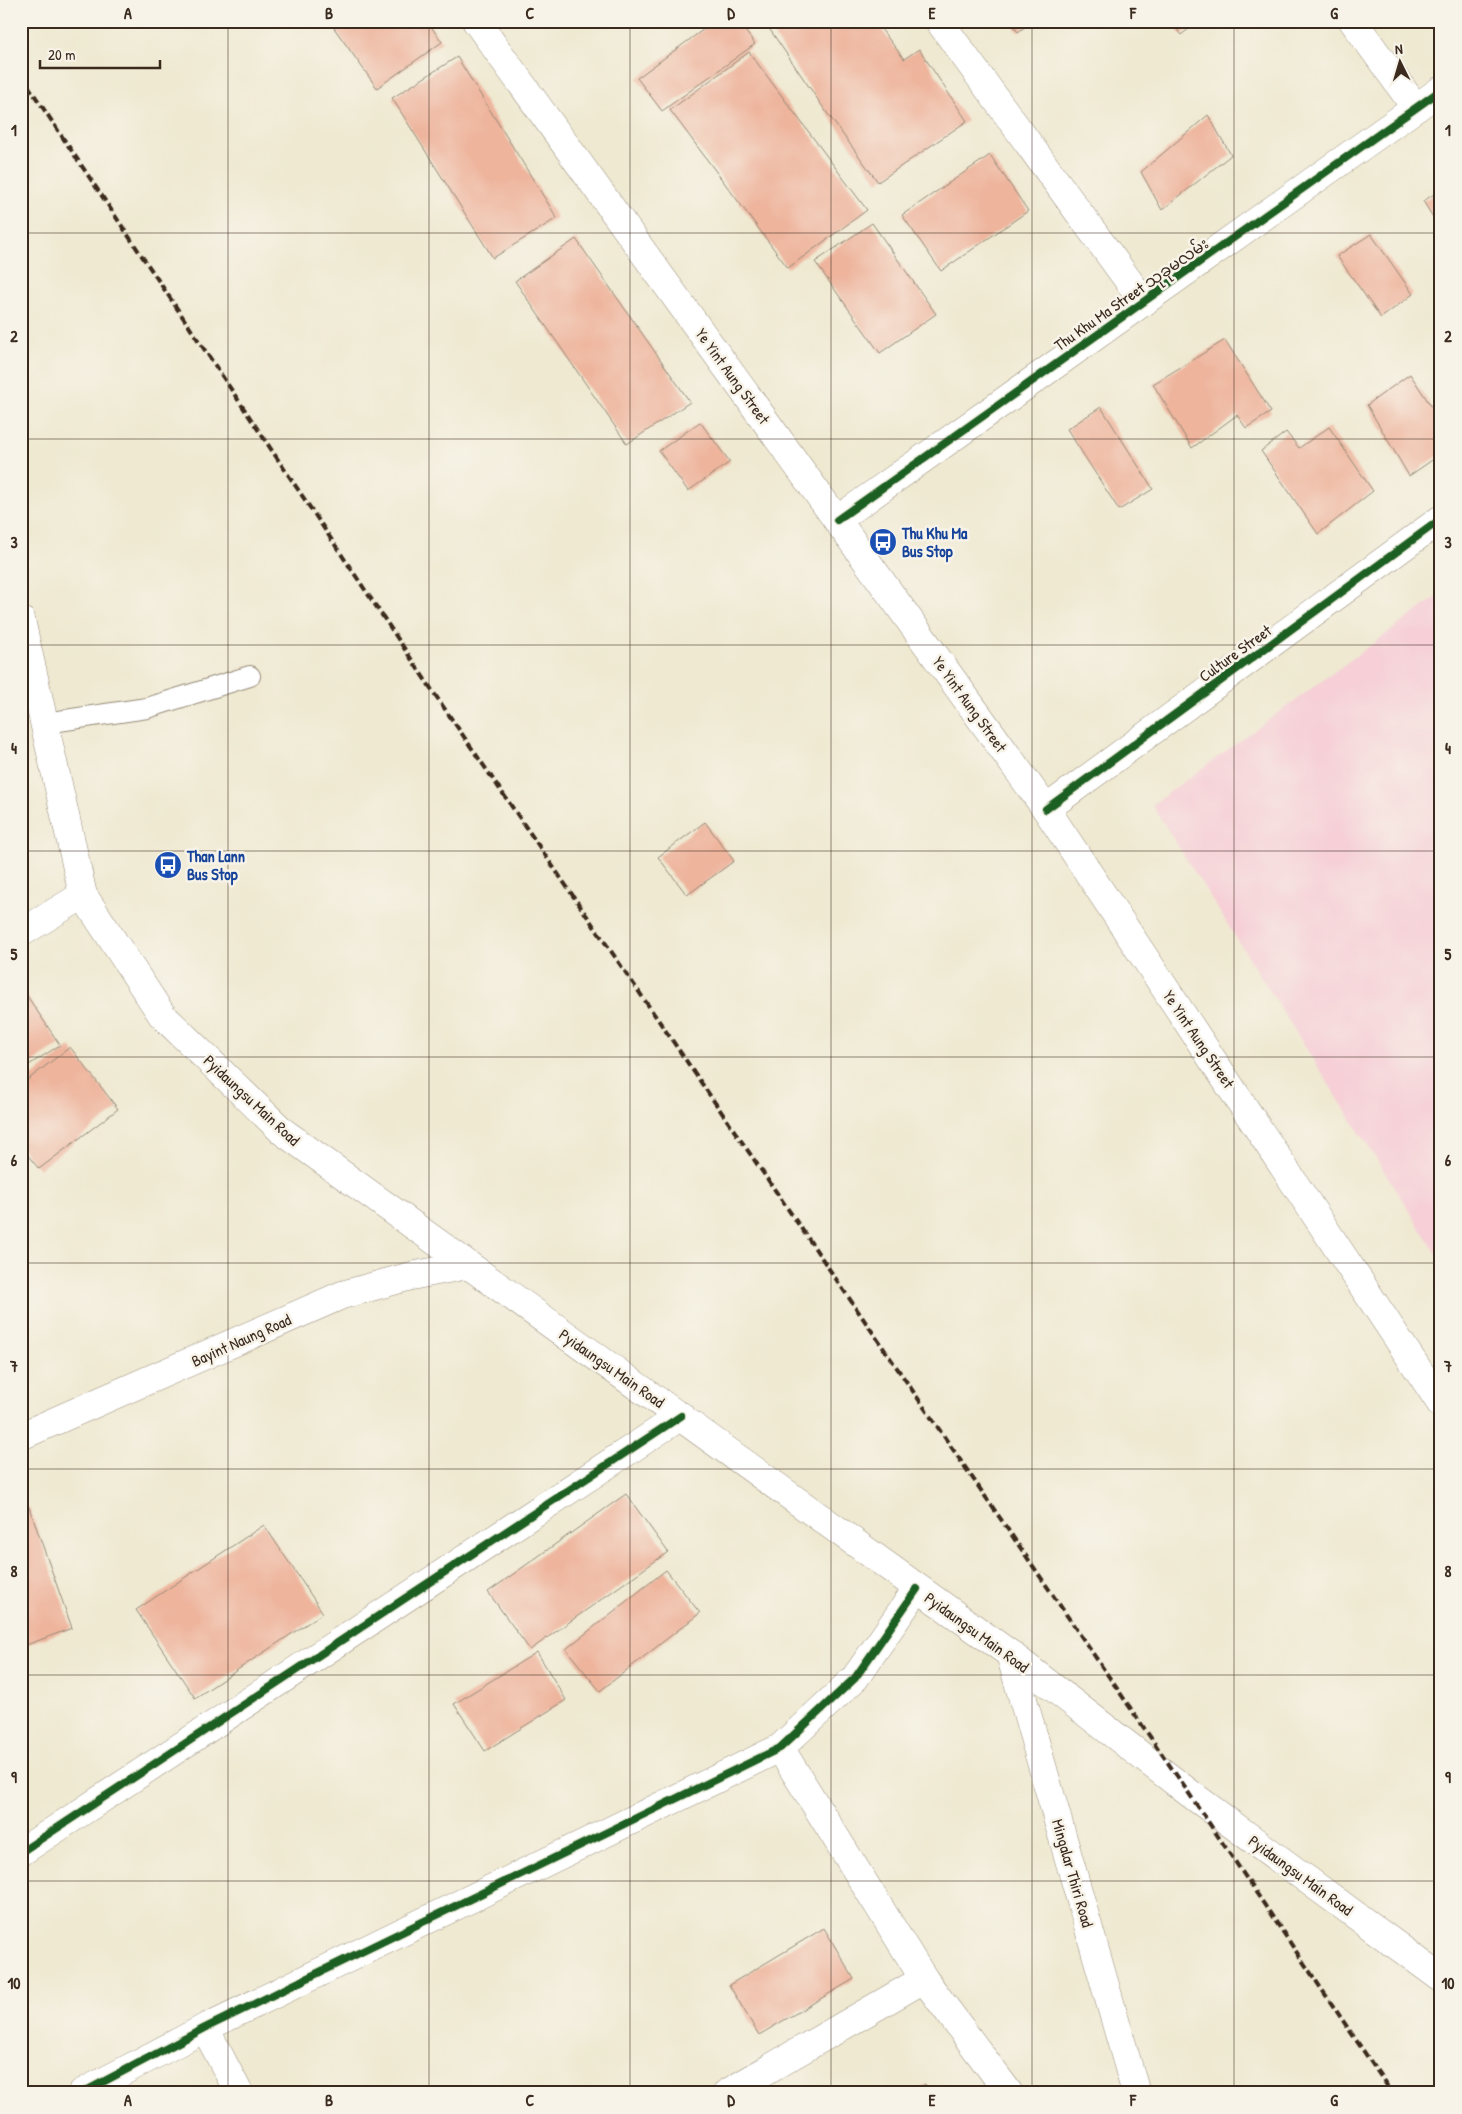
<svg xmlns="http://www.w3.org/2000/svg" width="1462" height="2114" viewBox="0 0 1462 2114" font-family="'Patrick Hand','Noto Sans Myanmar',sans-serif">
	<rect width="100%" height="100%" fill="#f7f3e8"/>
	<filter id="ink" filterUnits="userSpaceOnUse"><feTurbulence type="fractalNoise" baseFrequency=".02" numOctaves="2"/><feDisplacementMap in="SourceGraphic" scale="10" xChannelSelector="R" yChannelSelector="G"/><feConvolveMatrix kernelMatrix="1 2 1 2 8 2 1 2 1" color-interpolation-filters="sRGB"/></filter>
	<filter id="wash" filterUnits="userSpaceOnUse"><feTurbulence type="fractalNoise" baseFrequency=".0096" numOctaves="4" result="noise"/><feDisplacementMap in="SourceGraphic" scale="20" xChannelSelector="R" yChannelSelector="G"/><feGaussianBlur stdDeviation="1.12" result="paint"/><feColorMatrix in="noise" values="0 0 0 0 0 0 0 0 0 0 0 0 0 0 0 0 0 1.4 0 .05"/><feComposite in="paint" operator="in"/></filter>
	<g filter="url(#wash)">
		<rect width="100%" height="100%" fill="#efe9d1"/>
		<path fill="#f6cfd7" d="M1441 594V1261L1152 805Z"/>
		<g id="blocks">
			<g fill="#eeb49c">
				<path d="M329 21H427L442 42 377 88Z"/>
				<path d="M715 21H738L755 44 662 111 637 78Z"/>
				<path d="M764 21H875L904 59 919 49 967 121 878 182 827 113Z"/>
				<path d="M1010 21H1033L1018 32Z"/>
				<path d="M1171 21H1199L1181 35Z"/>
				<path d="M749 52 867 210 788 268 670 110Z"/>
				<path d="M457 57 557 218 493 258 392 98Z"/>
				<path d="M1208 115 1231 155 1162 210 1141 172Z"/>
				<path d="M990 155 1028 211 941 271 902 215Z"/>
				<path d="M1441 190V230L1423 201Z"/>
				<path d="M872 223 936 314 880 353 815 262Z"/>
				<path d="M1371 234 1413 294 1381 318 1337 256Z"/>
				<path d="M576 239 690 402 627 444 515 281Z"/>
				<path d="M1225 340 1271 412 1246 428 1237 415 1192 448 1153 384Z"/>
				<path d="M1410 374 1441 421V454L1409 476 1367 405Z"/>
				<path d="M1101 407 1153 489 1119 510 1067 429Z"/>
				<path d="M700 422 730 462 688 491 659 451Z"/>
				<path d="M1329 427 1373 491 1318 534 1261 451 1286 432 1299 448Z"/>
				<path d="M705 822 734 861 687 895 658 857Z"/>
				<path d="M21 987 60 1045 21 1070Z"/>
				<path d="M70 1047 118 1109 39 1169 21 1147V1085Z"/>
				<path d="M626 1494 668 1552 530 1650 488 1592Z"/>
				<path d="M29 1507 72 1628 21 1647V1510Z"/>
				<path d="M264 1525 323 1613 195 1698 136 1610Z"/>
				<path d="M666 1570 700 1613 600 1691 566 1649Z"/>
				<path d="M537 1652 566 1700 485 1751 454 1704Z"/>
				<path d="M824 1928 854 1979 759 2035 729 1985Z"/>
				<path d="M925 2084 931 2093H912Z"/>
			</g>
		</g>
	</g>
	<g filter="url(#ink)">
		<use href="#blocks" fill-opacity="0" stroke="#958a78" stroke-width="1"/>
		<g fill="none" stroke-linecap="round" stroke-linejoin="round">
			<g stroke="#958a78" stroke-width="22">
				<path id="service" d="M45 723 147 708 250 676"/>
			</g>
			<g stroke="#958a78" stroke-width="29">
				<g id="minor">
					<path d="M939 21 1144 302"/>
					<path d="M1353 21 1416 108"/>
					<path d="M837 520 1441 90"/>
					<path d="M1046 809 1441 519"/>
					<path d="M21 933 83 895"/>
					<path d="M780 1748 924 1979 1009 2093"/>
					<path d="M21 1852 681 1416"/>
					<path d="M205 2028 239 2093"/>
					<path d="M82 2093 205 2028 780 1748 855 1678 917 1589"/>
					<path d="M727 2093 924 1979"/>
				</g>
			</g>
			<g stroke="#958a78" stroke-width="29">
				<path id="tertiary" d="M1010 1654 1136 2093"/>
			</g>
			<g stroke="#958a78" stroke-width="29">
				<g id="secondary">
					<path d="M476 21 1046 809 1441 1404"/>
					<path d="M21 620 83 895 162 1015 282 1131 1010 1654 1188 1792 1441 1978"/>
					<path d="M21 1436 342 1295 411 1276 468 1265"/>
				</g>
			</g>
			<use href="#service" stroke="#fff" stroke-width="20"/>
			<use href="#minor" stroke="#fff" stroke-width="28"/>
			<use href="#tertiary" stroke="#fff" stroke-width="28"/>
			<use href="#secondary" stroke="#fff" stroke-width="28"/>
			<path stroke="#3b2a1e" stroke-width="4" stroke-dasharray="8 4" stroke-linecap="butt" d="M21 75 438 699 1188 1792 1392 2093"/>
			<g stroke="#f7f3e8" stroke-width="11">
				<g id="cycleway">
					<path d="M837 520 1441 90"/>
					<path d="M1046 809 1441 519"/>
					<path d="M21 1852 681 1416"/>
					<path d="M82 2093 205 2028 780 1748 855 1678 917 1589"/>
				</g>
			</g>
			<use href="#cycleway" stroke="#1b5e20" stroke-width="8"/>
		</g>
	</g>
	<path fill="none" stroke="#3b2a1e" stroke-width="1" stroke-opacity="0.55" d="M228 21V2093M429 21V2093M630 21V2093M831 21V2093M1032 21V2093M1234 21V2093M21 233H1441M21 439H1441M21 645H1441M21 851H1441M21 1057H1441M21 1263H1441M21 1469H1441M21 1675H1441M21 1881H1441"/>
	<defs>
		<g id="bus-disc" transform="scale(1.4375)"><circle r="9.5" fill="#1a4fb4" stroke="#f7f3e8"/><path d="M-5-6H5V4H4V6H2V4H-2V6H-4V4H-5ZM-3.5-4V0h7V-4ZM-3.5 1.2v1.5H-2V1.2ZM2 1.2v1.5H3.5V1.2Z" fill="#fff"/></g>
	</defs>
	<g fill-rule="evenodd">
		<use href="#bus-disc" x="883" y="542"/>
		<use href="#bus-disc" x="168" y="865"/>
	</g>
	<g text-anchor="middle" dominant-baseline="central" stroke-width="5" stroke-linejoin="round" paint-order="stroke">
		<g font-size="16" fill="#3b2a1e" stroke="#f7f3e8">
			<text transform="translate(1131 294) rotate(-35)">Thu Khu Ma Street သုခုမလမ်း</text>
			<text transform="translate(733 376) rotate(54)">Ye Yint Aung Street</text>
			<text transform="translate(1235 653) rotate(-36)">Culture Street</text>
			<text transform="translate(970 704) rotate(54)">Ye Yint Aung Street</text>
			<text transform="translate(1199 1039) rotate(56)">Ye Yint Aung Street</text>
			<text transform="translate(252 1100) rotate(43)">Pyidaungsu Main Road</text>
			<text transform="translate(241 1340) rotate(-24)">Bayint Naung Road</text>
			<text transform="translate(612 1368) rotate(35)">Pyidaungsu Main Road</text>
			<text transform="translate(977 1632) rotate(36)">Pyidaungsu Main Road</text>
			<text transform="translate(1073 1873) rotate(74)">Mingalar Thiri Road</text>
			<text transform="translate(1301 1875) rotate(36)">Pyidaungsu Main Road</text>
		</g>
		<g font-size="16" font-weight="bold" fill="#164399" stroke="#f7f3e8" text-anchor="start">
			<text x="902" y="533">Thu Khu Ma<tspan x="902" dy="18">Bus Stop</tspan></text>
			<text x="187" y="856">Than Lann<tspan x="187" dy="18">Bus Stop</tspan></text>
		</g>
	</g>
	<rect width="1462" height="2114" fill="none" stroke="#f7f3e8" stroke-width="55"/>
	<g transform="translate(1400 62) rotate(355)" stroke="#f7f3e8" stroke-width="4" paint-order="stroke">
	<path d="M0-4L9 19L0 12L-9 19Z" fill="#3b2a1e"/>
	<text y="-8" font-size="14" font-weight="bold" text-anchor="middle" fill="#3b2a1e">N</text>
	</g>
	<path d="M40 60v8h120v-8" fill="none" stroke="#3b2a1e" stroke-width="2.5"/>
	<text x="48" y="60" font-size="15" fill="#3b2a1e" stroke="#f7f3e8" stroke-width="4" paint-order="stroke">20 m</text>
	<rect x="28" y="28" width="1406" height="2058" fill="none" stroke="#3b2a1e" stroke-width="2"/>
	<g font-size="16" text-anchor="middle" font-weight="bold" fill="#3b2a1e">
		<text x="128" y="19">A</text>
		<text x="329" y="19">B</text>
		<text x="530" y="19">C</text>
		<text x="731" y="19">D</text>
		<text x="932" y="19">E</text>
		<text x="1133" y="19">F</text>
		<text x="1334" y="19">G</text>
		<text x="14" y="136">1</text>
		<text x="1448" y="136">1</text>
		<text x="14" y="342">2</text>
		<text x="1448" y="342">2</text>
		<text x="14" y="548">3</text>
		<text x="1448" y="548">3</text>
		<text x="14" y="754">4</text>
		<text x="1448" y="754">4</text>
		<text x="14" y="960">5</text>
		<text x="1448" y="960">5</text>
		<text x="14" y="1166">6</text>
		<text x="1448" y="1166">6</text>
		<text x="14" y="1372">7</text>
		<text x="1448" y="1372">7</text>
		<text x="14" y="1577">8</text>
		<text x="1448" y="1577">8</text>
		<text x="14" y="1783">9</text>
		<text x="1448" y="1783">9</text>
		<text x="14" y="1989">10</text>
		<text x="1448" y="1989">10</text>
		<text x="128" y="2106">A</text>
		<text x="329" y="2106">B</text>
		<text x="530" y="2106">C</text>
		<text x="731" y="2106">D</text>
		<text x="932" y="2106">E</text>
		<text x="1133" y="2106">F</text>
		<text x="1334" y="2106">G</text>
	</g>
</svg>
